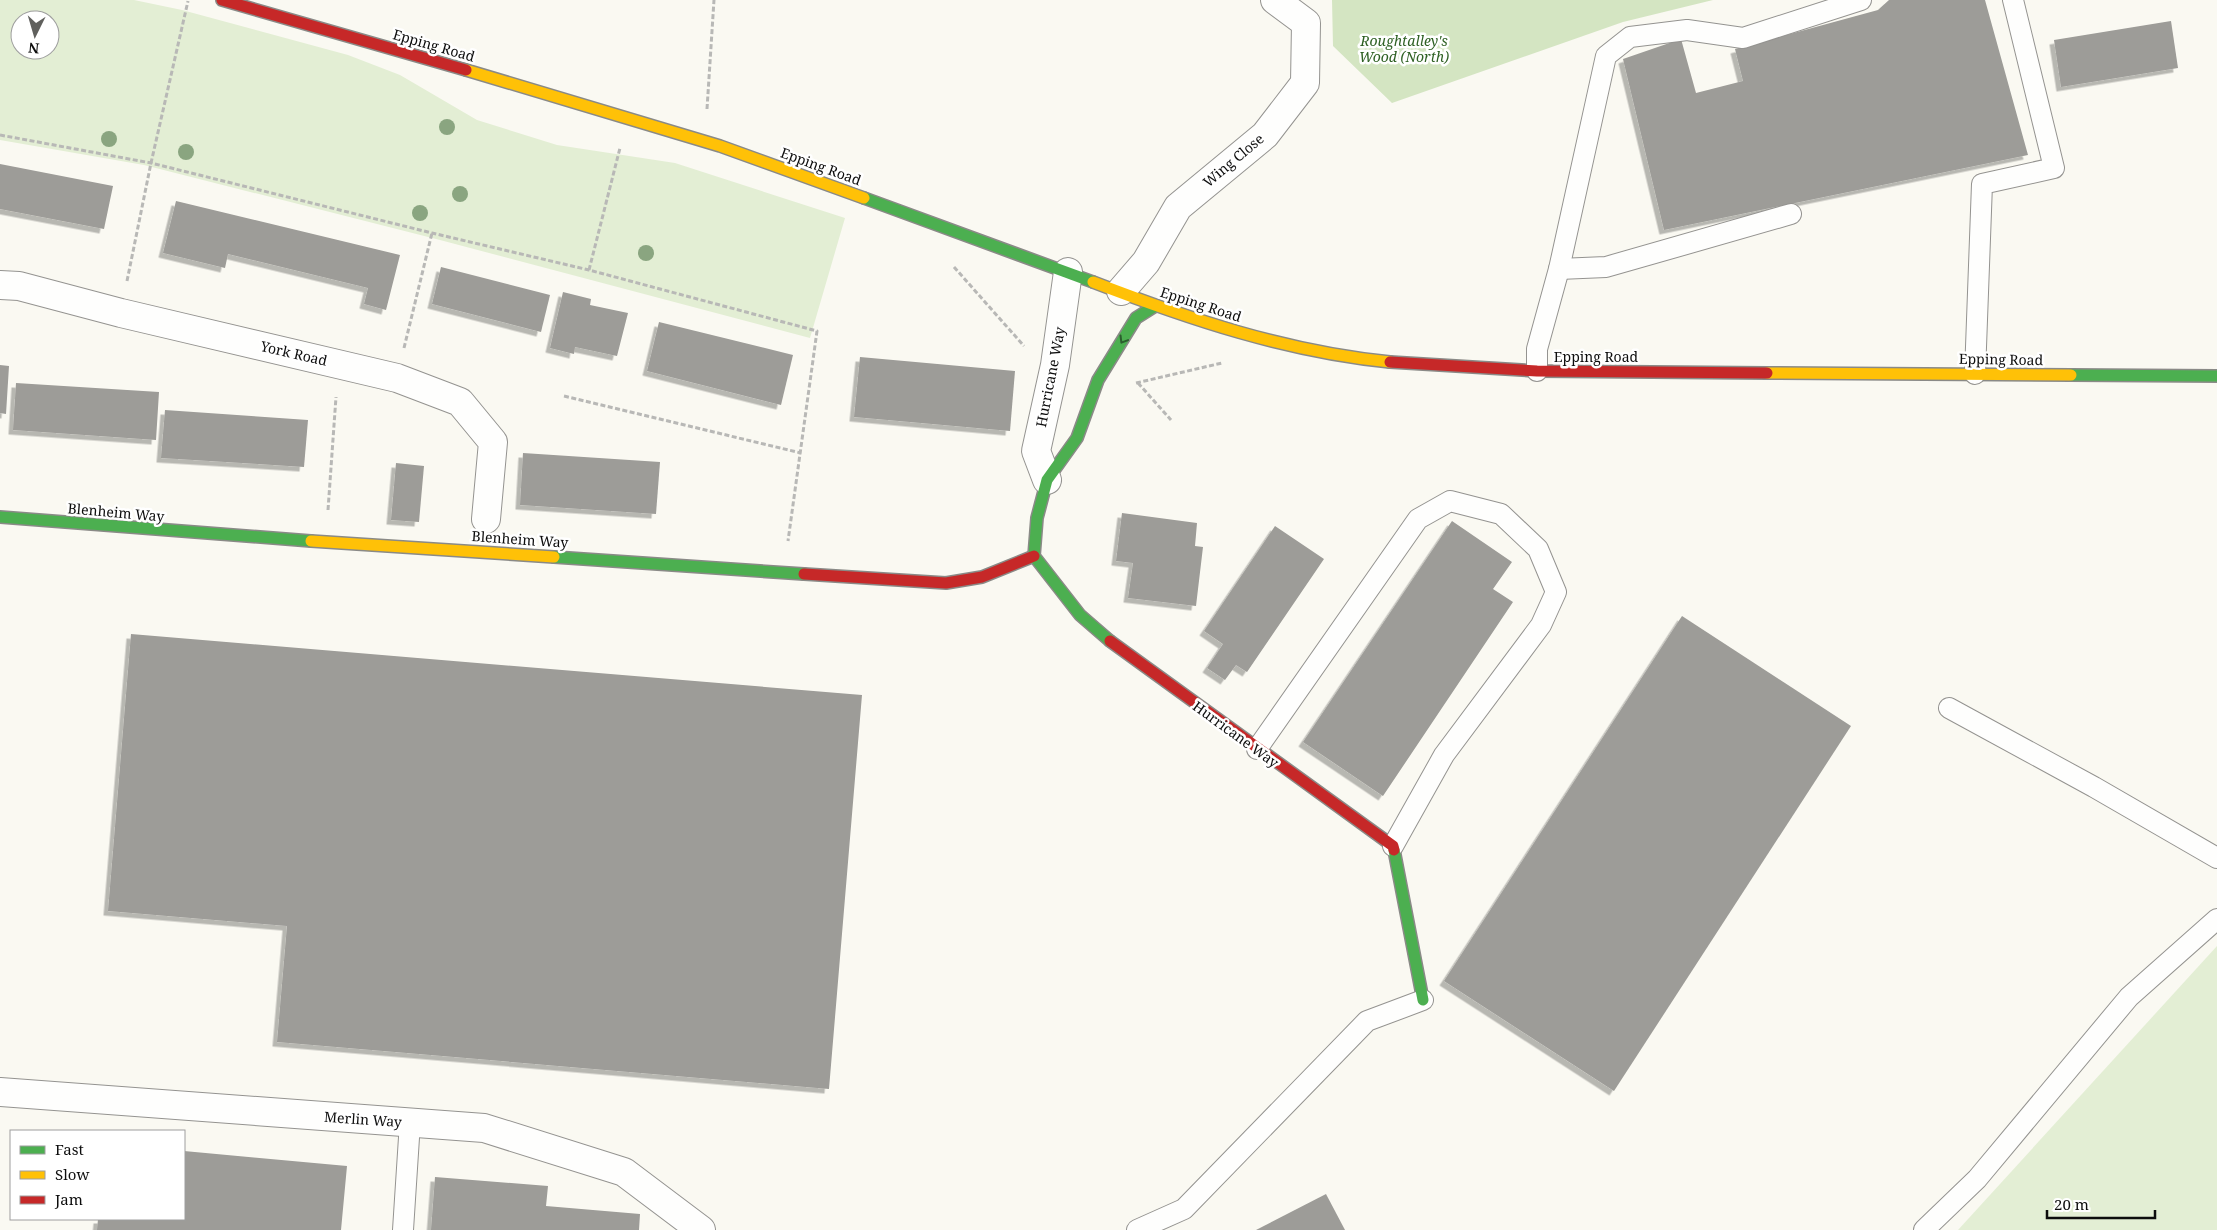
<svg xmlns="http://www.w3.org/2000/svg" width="2217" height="1230" viewBox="0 0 2217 1230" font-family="'Noto Serif',serif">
	<defs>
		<filter id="shadow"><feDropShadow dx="-4.5" dy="4.5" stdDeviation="0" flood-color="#0004"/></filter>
	</defs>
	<rect width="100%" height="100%" fill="#faf9f2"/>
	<g fill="#e3eed4" fill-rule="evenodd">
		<path d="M0 0H134L182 10 348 55 400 75 477 120 557 145 675 163 845 218 810 338 440 240 144 165 0 140ZM20 20H50V50H20Z"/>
		<path d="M2217 946V1230H1958Z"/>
	</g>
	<path fill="#d4e5c2" d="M1332 0H1713L1623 22 1392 103 1333 46Z"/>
	<g fill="#9d9c98" filter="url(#shadow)">
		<path d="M1889 0H1985L2028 155 1664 230 1623 59 1681 39 1696 93 1743 81 1735 49 1878 10Z"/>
		<path d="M2171 21 2178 68 2061 87 2054 40Z"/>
		<path d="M0 164 113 186 104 229 0 209Z"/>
		<path d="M176 201 400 255 386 310 364 304 368 288 228 254 225 268 163 253Z"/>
		<path d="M441 267 550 295 541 332 432 304Z"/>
		<path d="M563 292 591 299 590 305 628 313 617 356 575 347 574 354 550 348Z"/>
		<path d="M659 322 793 355 781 405 647 371Z"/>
		<path d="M860 357 1015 371 1010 431 854 417Z"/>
		<path d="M0 365 9 366 6 414 0 413Z"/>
		<path d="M16 383 159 392 156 440 13 430Z"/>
		<path d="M165 410 308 420 304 467 161 458Z"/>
		<path d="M523 453 660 462 656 514 520 505Z"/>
		<path d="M396 463 424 466 419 522 391 520Z"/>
		<path d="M1122 513 1197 523 1195 546 1203 547 1196 606 1128 598 1133 563 1116 561Z"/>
		<path d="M1452 521 1512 562 1493 589 1513 602 1383 796 1303 742Z"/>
		<path d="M1275 526 1324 559 1247 672 1236 665 1225 680 1207 668 1223 644 1204 631Z"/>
		<path d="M1682 616 1851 726 1614 1091 1444 981Z"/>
		<path d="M131 634 862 695 829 1089 277 1042 287 926 108 911Z"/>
		<path d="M184 1151 347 1166 341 1230H97L98 1219H184Z"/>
		<path d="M435 1177 548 1186 546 1206 640 1214 639 1230H431Z"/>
		<path d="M1326 1194 1345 1230H1256Z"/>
	</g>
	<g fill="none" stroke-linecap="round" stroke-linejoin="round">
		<g stroke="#949390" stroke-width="22">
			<g id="lane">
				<path d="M1559 269 1606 267 1791 214"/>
				<path d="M1537 371V349L1559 269 1606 56 1630 37 1687 30 1743 38 1861 0"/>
				<path d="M1975 374 1982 184 2054 168 2013 0"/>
				<path d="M1949 708 2094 787 2217 858"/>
				<path d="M1257 749 1418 519 1450 501 1501 514 1538 549 1556 592 1541 625 1444 755 1393 846"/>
				<path d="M403 1230 410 1122"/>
				<path d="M1137 1230 1184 1209 1367 1021 1423 1000"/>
				<path d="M1924 1230 1977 1179 2129 997 2217 919"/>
			</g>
		</g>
		<g stroke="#949390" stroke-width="30">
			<g id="street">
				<path d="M0 285 19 286 121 313 397 378 460 402 493 442 486 519"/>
				<path d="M1121 291 1146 262 1178 207 1265 135 1305 83 1306 23 1275 0"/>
				<path d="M1047 480 1036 451 1055 365 1068 272"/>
				<path d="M0 1092 484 1128 624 1172 701 1230"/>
			</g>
		</g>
		<g stroke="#8a8a87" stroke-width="14">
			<g id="fast">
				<path d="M864 198 1093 282"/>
				<path d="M2071 375 2217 376"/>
				<path d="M0 517 311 541"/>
				<path d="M554 557 804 574"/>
				<path d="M1110 641 1080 615 1034 556 1037 518 1047 480 1077 438 1098 380 1136 318 1155 306"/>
				<path d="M1394 850 1423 1000"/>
			</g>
		</g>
		<g stroke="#8a8a87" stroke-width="14">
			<g id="slow">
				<path d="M466 70 720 146 864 198"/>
				<path d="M1093 282C1189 319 1287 352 1390 362"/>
				<path d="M1767 373 2071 375"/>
				<path d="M311 541 554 557"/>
			</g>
		</g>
		<g stroke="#8a8a87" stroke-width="14">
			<g id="jam">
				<path d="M222 0 466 70"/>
				<path d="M1390 362 1537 371 1767 373"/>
				<path d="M804 574 946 583 982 577 1034 556"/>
				<path d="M1110 641 1393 846 1394 850"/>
			</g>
		</g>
		<g stroke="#b8b8b6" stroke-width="3" stroke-dasharray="5 2.5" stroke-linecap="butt">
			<path d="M707 109 714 0"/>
			<path d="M0 135 151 163 432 233 589 270 817 331 788 541"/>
			<path d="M954 267 1024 346"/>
			<path d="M589 270 620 148"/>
			<path d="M127 281 151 163 188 1"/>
			<path d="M404 348 432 233"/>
			<path d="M1136 383 1222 363"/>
			<path d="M1138 383 1171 420"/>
			<path d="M564 396 801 453"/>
			<path d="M328 510 336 397"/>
		</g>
		<use href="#lane" stroke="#fefefd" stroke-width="20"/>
		<use href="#street" stroke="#fefefd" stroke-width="28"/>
		<use href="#fast" stroke="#4caf50" stroke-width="11"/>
		<use href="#slow" stroke="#ffc107" stroke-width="11"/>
		<use href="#jam" stroke="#c62828" stroke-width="11"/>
	</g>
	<g fill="#8aa580">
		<circle cx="447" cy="127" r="8"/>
		<circle cx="109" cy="139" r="8"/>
		<circle cx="186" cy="152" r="8"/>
		<circle cx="460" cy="194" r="8"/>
		<circle cx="420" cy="213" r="8"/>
		<circle cx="646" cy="253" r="8"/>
	</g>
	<defs><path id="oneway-chevron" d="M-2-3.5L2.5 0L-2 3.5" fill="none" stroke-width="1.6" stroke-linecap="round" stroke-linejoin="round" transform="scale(1.25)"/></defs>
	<use stroke="#2c5e2e" href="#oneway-chevron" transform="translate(1123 340) rotate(121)"/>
	<g text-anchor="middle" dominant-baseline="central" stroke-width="5" stroke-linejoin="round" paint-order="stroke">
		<g font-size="14" font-style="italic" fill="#2e6023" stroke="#fff">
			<text x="1404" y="40">Roughtalley's<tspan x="1404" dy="16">Wood (North)</tspan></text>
		</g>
		<g font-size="14" fill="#0d0d0d" stroke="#fff">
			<text transform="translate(434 45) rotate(16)">Epping Road</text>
			<text transform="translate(1233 160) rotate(-40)">Wing Close</text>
			<text transform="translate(821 166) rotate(20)">Epping Road</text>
			<text transform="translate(1201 304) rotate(18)">Epping Road</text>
			<text transform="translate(294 353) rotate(13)">York Road</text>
			<text x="1596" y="356">Epping Road</text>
			<text transform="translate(2001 359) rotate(1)">Epping Road</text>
			<text transform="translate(1050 377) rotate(-79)">Hurricane Way</text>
			<text transform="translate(116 512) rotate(5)">Blenheim Way</text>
			<text transform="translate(520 539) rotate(4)">Blenheim Way</text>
			<text transform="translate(1236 734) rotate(36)">Hurricane Way</text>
			<text transform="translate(363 1119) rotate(4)">Merlin Way</text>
		</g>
	</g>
	<rect x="10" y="1130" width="175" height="90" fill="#ffffff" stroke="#9e9e9e"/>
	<rect x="20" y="1146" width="25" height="8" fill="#4caf50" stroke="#9e9e9e"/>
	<text x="55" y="1155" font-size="15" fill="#0d0d0d">Fast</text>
	<rect x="20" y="1171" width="25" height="8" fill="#ffc107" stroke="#9e9e9e"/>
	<text x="55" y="1180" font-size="15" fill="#0d0d0d">Slow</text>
	<rect x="20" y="1196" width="25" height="8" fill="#c62828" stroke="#9e9e9e"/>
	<text x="55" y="1205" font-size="15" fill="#0d0d0d">Jam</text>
	<g transform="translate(35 35) rotate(185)"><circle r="24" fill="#ffffff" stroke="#9e9e9e"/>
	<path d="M0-4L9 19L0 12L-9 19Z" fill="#60605d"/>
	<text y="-8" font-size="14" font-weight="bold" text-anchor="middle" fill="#0d0d0d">N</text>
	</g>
	<path d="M2047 1210v8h108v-8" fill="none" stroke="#0d0d0d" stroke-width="2.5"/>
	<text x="2054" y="1210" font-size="15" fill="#0d0d0d" stroke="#ffffff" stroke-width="4" paint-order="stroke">20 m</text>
</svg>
